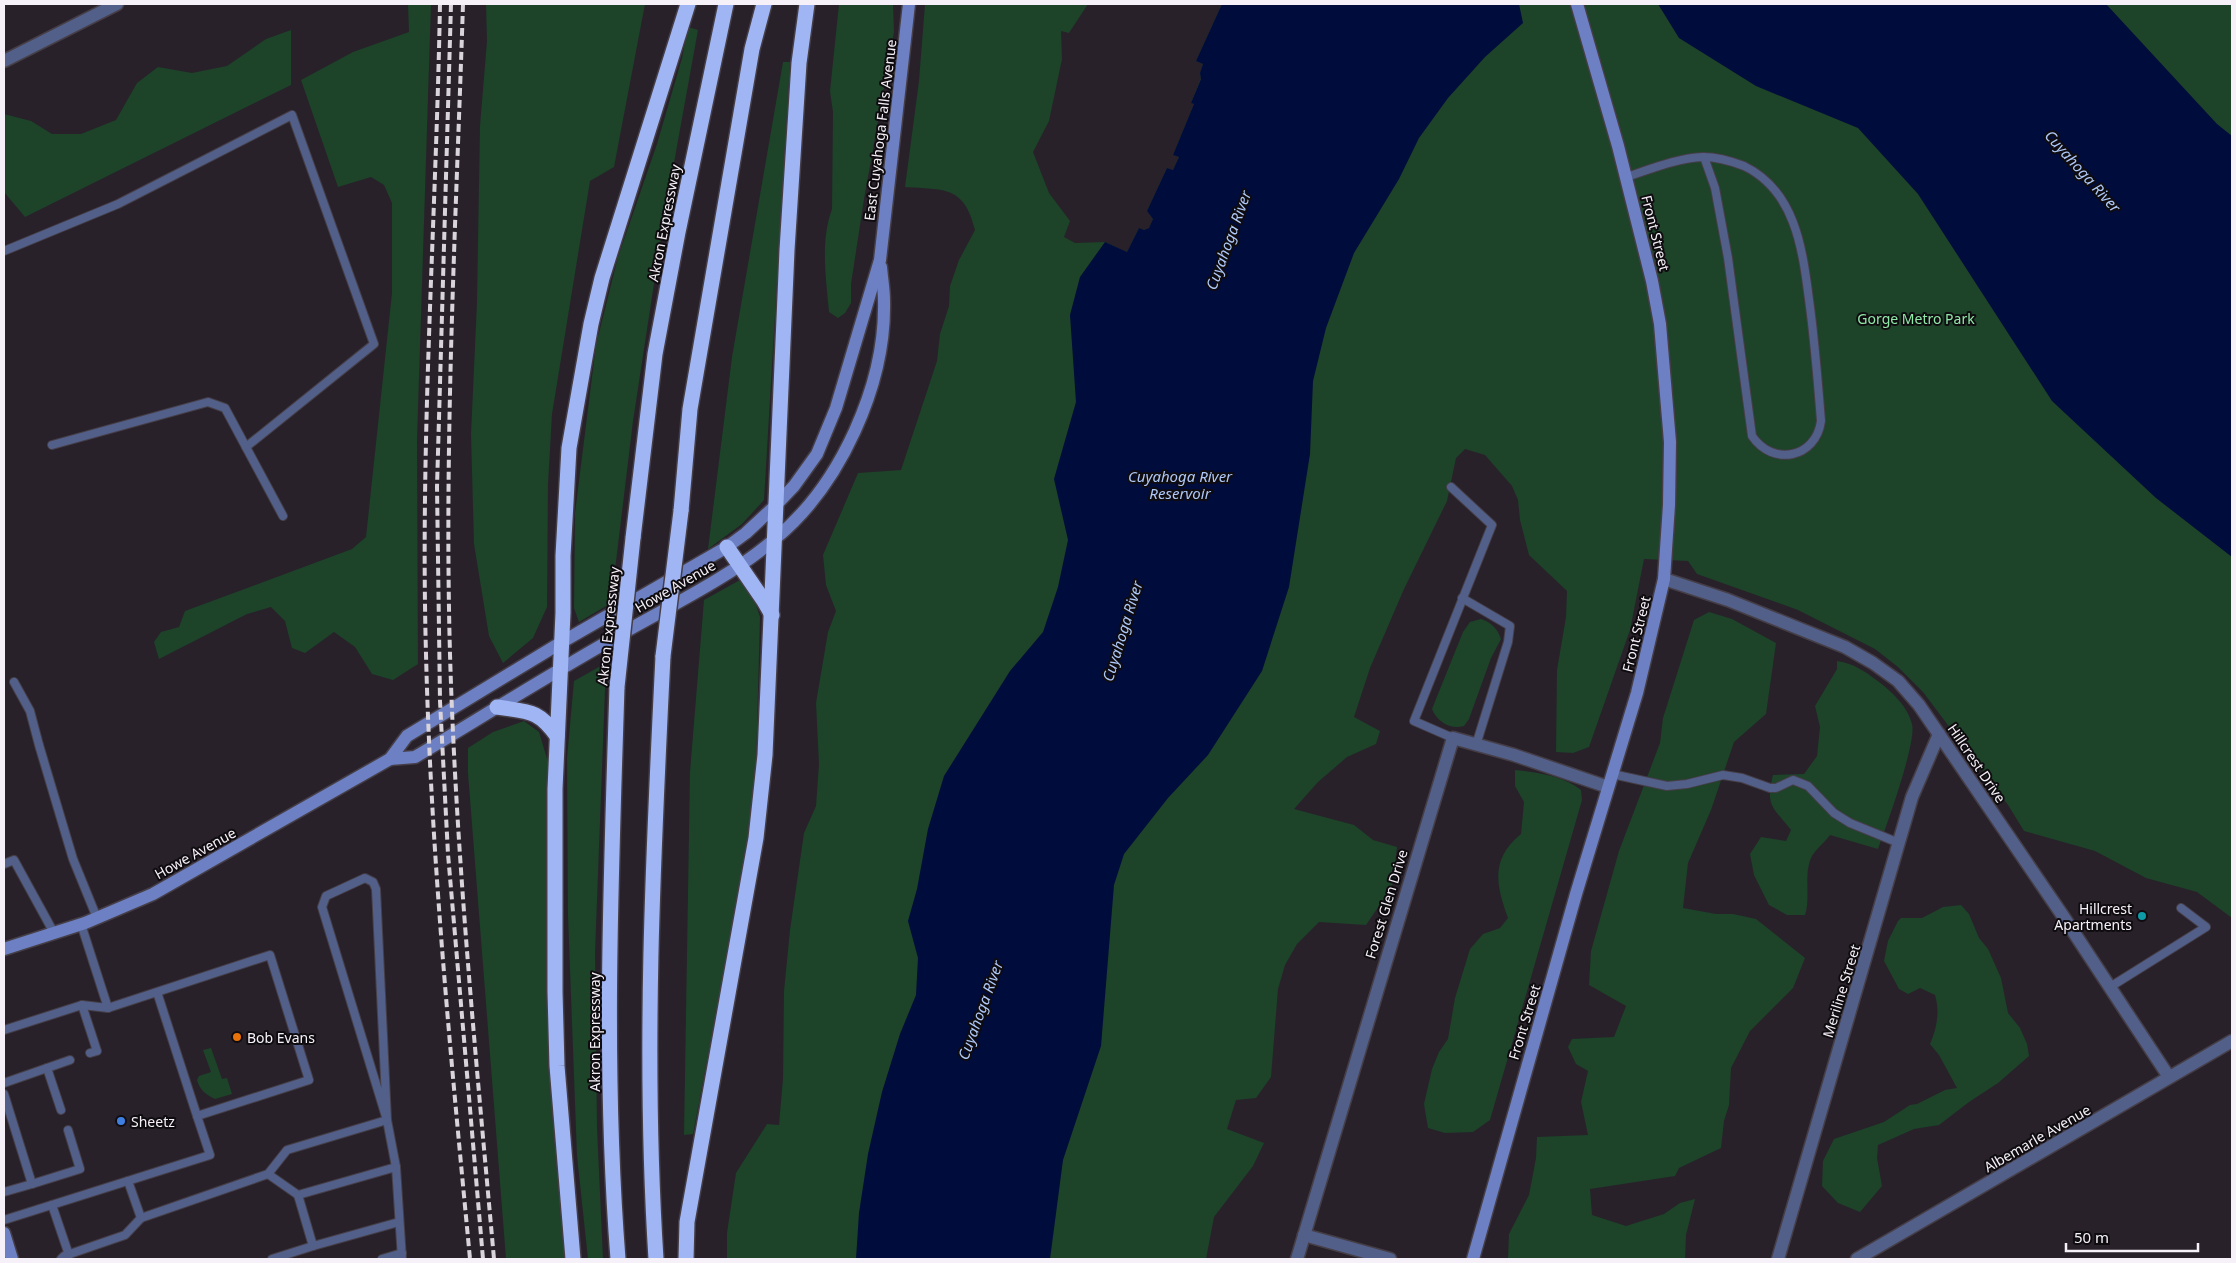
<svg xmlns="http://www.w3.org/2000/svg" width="2236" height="1263" viewBox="0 0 2236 1263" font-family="'Noto Sans',sans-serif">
	<rect width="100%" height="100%" fill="#28212a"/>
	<g fill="#1d4329">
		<path d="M408 4H431L417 440 418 664 393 680 372 674 355 647 334 632 305 653 292 648 285 621 271 607 247 614 159 659 154 642 161 632 179 627 185 611 352 549 366 537 392 293V203L384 185 371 177 338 187 301 80 353 52 409 32Z"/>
		<path d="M486 4H645L614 167 590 181 552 414 548 484 547 607 533 638 503 663 489 636 474 544 471 434 477 302 480 126 487 41Z"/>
		<path d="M839 4H893L894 32 864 199 851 284V303L845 313 838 318 829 312C826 278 820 242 832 209L833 112 830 91Z"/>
		<path d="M925 4H1088L1069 33 1061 31 1062 59 1049 121 1033 152 1049 193 1070 221 1064 237 1075 243 1105 242 1127 252 1139 228 1144 230 1149 228 1153 219 1147 211 1167 168 1173 170 1179 157 1173 155 1194 104 1191 103 1201 78 1200 73 1203 64 1196 61 1222 4H2232V918L2197 892 2146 878 2095 851 2024 831 2008 805 1923 692 1898 667 1875 649 1798 610 1697 574 1688 561 1644 559 1630 630 1589 747 1573 753 1556 752 1557 670 1566 617 1567 591 1529 555 1520 520 1518 500 1512 486 1485 455 1465 449 1456 458 1447 501 1404 589 1370 668 1354 717 1380 731 1376 744 1347 757 1318 782 1294 809 1354 825 1373 840 1397 847 1392 887 1366 925 1319 922 1297 944 1285 965 1278 989 1271 1077 1256 1098 1236 1100 1227 1129 1264 1143 1253 1166 1214 1217 1206 1259H727V1233L736 1173 767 1124 779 1125 783 1078 784 991 790 930 804 833 816 806 819 764 816 703 828 632 836 611 826 585 823 555 858 473 901 470 937 361 940 334 949 306 950 286 959 260 975 230C964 185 944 190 905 187L919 81Z"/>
		<path d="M688 27 698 30 664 218 633 421 611 603 579 622 574 608 575 513 596 345 618 257 657 144 682 58Z"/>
		<path d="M291 30V85L25 217 4 192V114L31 121 52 134H81L116 120 137 83 158 67 192 73 227 66 266 39Z"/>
		<path d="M783 62H790L764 500 742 524 708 549 732 357Z"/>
		<path d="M740 580 753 596 760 617 756 767 744 867 693 1134 684 1135 690 772 704 600Z"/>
		<path d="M1709 612 1732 619 1776 643 1766 714 1734 742 1711 810 1688 863 1683 908 1716 914H1733L1756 919 1805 958 1793 988 1750 1031 1731 1068 1729 1105 1724 1121 1721 1148 1679 1168 1675 1176 1590 1189 1592 1215 1626 1226 1664 1214 1680 1203 1695 1199 1686 1235 1685 1259H1508L1509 1234 1529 1195 1536 1158 1537 1137 1588 1135 1581 1102 1588 1071 1576 1064 1568 1047 1572 1039 1614 1037 1626 1006 1589 985 1591 951 1619 851 1660 743 1663 718 1694 620Z"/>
		<path d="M1481 619C1492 623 1497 628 1501 639L1491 658 1469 719 1464 726C1451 730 1437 722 1432 709L1463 632 1470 622Z"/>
		<path d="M1837 661C1854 663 1869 674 1883 685 1896 696 1908 708 1912 724 1917 742 1886 827 1878 849L1830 835C1825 842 1816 849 1812 856 1803 873 1811 898 1805 915H1787L1769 905 1754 875 1750 854 1761 837 1786 841 1791 830C1773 807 1765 806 1773 775L1804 774 1817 756 1820 727 1815 706 1837 669Z"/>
		<path d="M606 663 595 953 597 1128 603 1259H588L577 1156 568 916 567 758 574 681Z"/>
		<path d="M524 721 539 732 548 762V1059L570 1259H506L468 773V748L493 732Z"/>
		<path d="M1515 770C1536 772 1564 776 1581 790L1582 800 1490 1120 1473 1132 1445 1133 1428 1128 1424 1104 1432 1069 1439 1052 1448 1039 1455 998 1470 949 1483 934 1500 928 1508 918C1496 885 1490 859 1521 834L1524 802 1515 786Z"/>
		<path d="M1961 905 1969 914 1979 938 1988 949 2001 978 2008 1013 2020 1028 2027 1044 2029 1056 1998 1083 1969 1102 1939 1125 1914 1129 1878 1145 1877 1158 1882 1186 1860 1212 1838 1203 1822 1186 1823 1161 1834 1139 1884 1122 1910 1105 1917 1104 1945 1090 1957 1088 1939 1055 1930 1044C1937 1028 1940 1012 1935 995L1920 988 1908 994 1899 989 1884 961 1888 941 1898 921 1901 918H1922L1943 907Z"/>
		<path d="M211 1048 222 1079 227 1078 232 1094 215 1099C205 1094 200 1090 197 1080L199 1076 211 1072 203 1050Z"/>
	</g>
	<g fill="#000c3b">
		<path d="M1222 4H1519L1523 23 1485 57 1448 98 1419 138 1399 179 1354 253 1326 328 1313 381 1310 454 1289 587 1262 671 1208 755 1168 798 1124 854 1114 885 1101 1046 1063 1160 1050 1259H856L859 1213 868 1154 882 1092 900 1034 916 995 918 958 908 921 917 889 928 829 944 776 1010 671 1043 632 1058 587 1068 540 1054 479 1076 402 1070 315 1080 277 1105 242 1127 252 1139 228 1144 230 1149 228 1153 219 1147 211 1167 168 1173 170 1179 157 1173 155 1194 104 1191 103 1201 79 1200 73 1203 64 1196 61Z"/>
		<path d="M1658 4H2106L2217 124 2232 136V557L2156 498 2052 401 1918 194 1858 128 1756 86 1679 38Z"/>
	</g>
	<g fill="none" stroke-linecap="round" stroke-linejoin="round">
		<g stroke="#453e47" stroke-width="10">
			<g id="lane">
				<path d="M1626 177C1651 169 1677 158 1703 157 1717 157 1731 161 1744 166 1798 192 1803 255 1810 307 1815 345 1818 383 1821 421 1816 458 1773 467 1752 436L1728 258 1715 188 1704 157"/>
				<path d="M4 251 118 204 292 115 374 344 246 447"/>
				<path d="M52 445 208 402 225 408 283 516"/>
				<path d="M1451 487 1492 525 1414 721 1453 738"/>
				<path d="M1462 598 1510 626 1508 642 1476 745"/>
				<path d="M14 682 30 711 39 745 73 859 97 918"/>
				<path d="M1612 774 1667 786 1687 784 1723 775 1742 778 1770 788H1776L1793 780 1808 786 1834 813 1850 823 1899 843"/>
				<path d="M4 864 14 860 54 933"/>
				<path d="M2110 987 2206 927 2181 908"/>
				<path d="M82 1005 97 1051 90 1053"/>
				<path d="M108 1008 270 955 309 1080 197 1116 157 992"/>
				<path d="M4 1030 82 1005 108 1008 81 924"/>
				<path d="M47 1068 61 1110"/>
				<path d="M4 1083 70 1060"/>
				<path d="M4 1094 32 1184 4 1192"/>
				<path d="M387 1120 322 907 326 896 365 878 373 882 376 889 387 1120 396 1167 402 1259"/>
				<path d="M268 1174 298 1195 396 1167"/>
				<path d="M32 1184 80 1169 68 1130"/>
				<path d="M298 1195 313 1246 399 1222"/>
				<path d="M52 1205 69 1255"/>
				<path d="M141 1218 268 1174 287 1150 387 1120"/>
				<path d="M4 1220 210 1155 197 1116"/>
				<path d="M61 1259 64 1256 125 1235 141 1218 128 1181"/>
				<path d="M272 1259 313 1246"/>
				<path d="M382 1259 402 1253"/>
			</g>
		</g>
		<g stroke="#453e47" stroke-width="15">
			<g id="street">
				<path d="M4 61 117 4"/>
				<path d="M1664 579 1728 600 1845 647 1873 663 1898 681 1919 705 2063 916 2169 1077"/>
				<path d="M1304 1235 1390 1259"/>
				<path d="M1297 1259 1453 738 1514 755 1608 787"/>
				<path d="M1778 1259 1912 797 1939 734"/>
				<path d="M1857 1259 2232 1041"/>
			</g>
		</g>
		<g stroke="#453e47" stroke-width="15">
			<g id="secondary">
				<path d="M390 759 415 757C480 718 544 678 609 641 665 608 727 580 776 538 840 485 886 385 884 301 884 290 882 279 881 267"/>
				<path d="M4 949 85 923 153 894 390 759 407 736 562 642 727 547 746 533 775 506 794 486 817 454 836 408 880 260 909 4"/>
				<path d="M4 1233 12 1259"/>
				<path d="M1473 1259 1576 894 1637 693 1664 579 1669 505 1670 442 1660 324 1652 281 1618 146 1577 4"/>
			</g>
		</g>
		<g stroke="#453e47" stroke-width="18">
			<g id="highway">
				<path d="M681 511 690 409 752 49 764 4"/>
				<path d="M633 538 655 354 678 232 726 4"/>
				<path d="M727 547 764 601 772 615"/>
				<path d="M617 687C611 878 603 1069 618 1259"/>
				<path d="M497 707C528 712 538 709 557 736"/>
				<path d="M573 1259 557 1066 555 992V789L563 613V556L569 448 591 324 602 278 688 4"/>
				<path d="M656 1259C643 1058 653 857 663 656"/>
				<path d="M686 1259 687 1222 756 838 765 755 787 250 799 63 807 4"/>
			</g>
		</g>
		<use href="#lane" stroke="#525f89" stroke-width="8"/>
		<use href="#street" stroke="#525f89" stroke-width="12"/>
		<use href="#secondary" stroke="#6c80c3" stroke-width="12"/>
		<use href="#highway" stroke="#a0b5f3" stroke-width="15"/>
		<g stroke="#d9d4db" stroke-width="4" stroke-dasharray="8 4" stroke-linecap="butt">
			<path d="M440 4C436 221 420 437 426 654 431 857 451 1058 470 1259"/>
			<path d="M451 4 437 487 440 701 448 854 483 1259"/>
			<path d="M463 4C456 220 444 438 450 654 456 857 476 1058 494 1259"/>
		</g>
		<g stroke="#453e47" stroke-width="18" stroke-linecap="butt">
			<g id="highway-bridge">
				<path d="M663 656 681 511"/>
				<path d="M617 687 633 538"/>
			</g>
		</g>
		<use href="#highway-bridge" stroke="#a0b5f3" stroke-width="15"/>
	</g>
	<circle fill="#0f9aa8" stroke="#0f0c10" stroke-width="2" cx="2142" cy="916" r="5"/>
	<circle fill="#e8710a" stroke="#0f0c10" stroke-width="2" cx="237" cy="1037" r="5"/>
	<circle fill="#3f7fe0" stroke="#0f0c10" stroke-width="2" cx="121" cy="1121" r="5"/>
	<g text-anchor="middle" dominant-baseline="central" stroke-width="4" stroke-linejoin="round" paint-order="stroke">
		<g font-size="14" fill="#f6f1f8" stroke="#0f0c10">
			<text transform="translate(880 130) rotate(-83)">East Cuyahoga Falls Avenue</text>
			<text transform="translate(664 223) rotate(-79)">Akron Expressway</text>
			<text transform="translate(1656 233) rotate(76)">Front Street</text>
			<text transform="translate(675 586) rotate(-30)">Howe Avenue</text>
			<text transform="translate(608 626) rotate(-84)">Akron Expressway</text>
			<text transform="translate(1636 634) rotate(-76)">Front Street</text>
			<text transform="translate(1977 763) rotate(56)">Hillcrest Drive</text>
			<text transform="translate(195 853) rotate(-29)">Howe Avenue</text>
			<text transform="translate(1386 904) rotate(-73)">Forest Glen Drive</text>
			<text transform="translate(1841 991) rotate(-73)">Meriline Street</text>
			<text transform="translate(1524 1022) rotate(-73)">Front Street</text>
			<text transform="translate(594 1032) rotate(-90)">Akron Expressway</text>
			<text transform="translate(2037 1138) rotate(-30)">Albemarle Avenue</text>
		</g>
		<g font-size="14" fill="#90e8a8" stroke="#0f0c10">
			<text x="1916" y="318">Gorge Metro Park</text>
		</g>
		<g font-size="14" fill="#f6f1f8" stroke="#0f0c10" text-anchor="start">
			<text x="2132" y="908" text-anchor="end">Hillcrest<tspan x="2132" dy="16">Apartments</tspan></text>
			<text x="247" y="1037">Bob Evans</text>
			<text x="131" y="1121">Sheetz</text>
		</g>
		<g font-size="15" font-style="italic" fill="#aec8f9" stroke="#0f0c10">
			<text transform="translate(2083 171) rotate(48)">Cuyahoga River</text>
			<text transform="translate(1228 240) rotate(-70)">Cuyahoga River</text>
			<text x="1180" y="476">Cuyahoga River<tspan x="1180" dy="17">Reservoir</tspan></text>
			<text transform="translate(1122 631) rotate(-73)">Cuyahoga River</text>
			<text transform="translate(980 1010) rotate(-70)">Cuyahoga River</text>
		</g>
	</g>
	<rect width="2236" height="1263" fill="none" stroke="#f6f1f8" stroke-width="10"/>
	<path d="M2066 1243v8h132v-8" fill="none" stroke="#f6f1f8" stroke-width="2.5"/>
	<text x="2074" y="1243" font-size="15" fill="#f6f1f8" stroke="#0f0c10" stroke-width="4" paint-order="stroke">50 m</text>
</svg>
